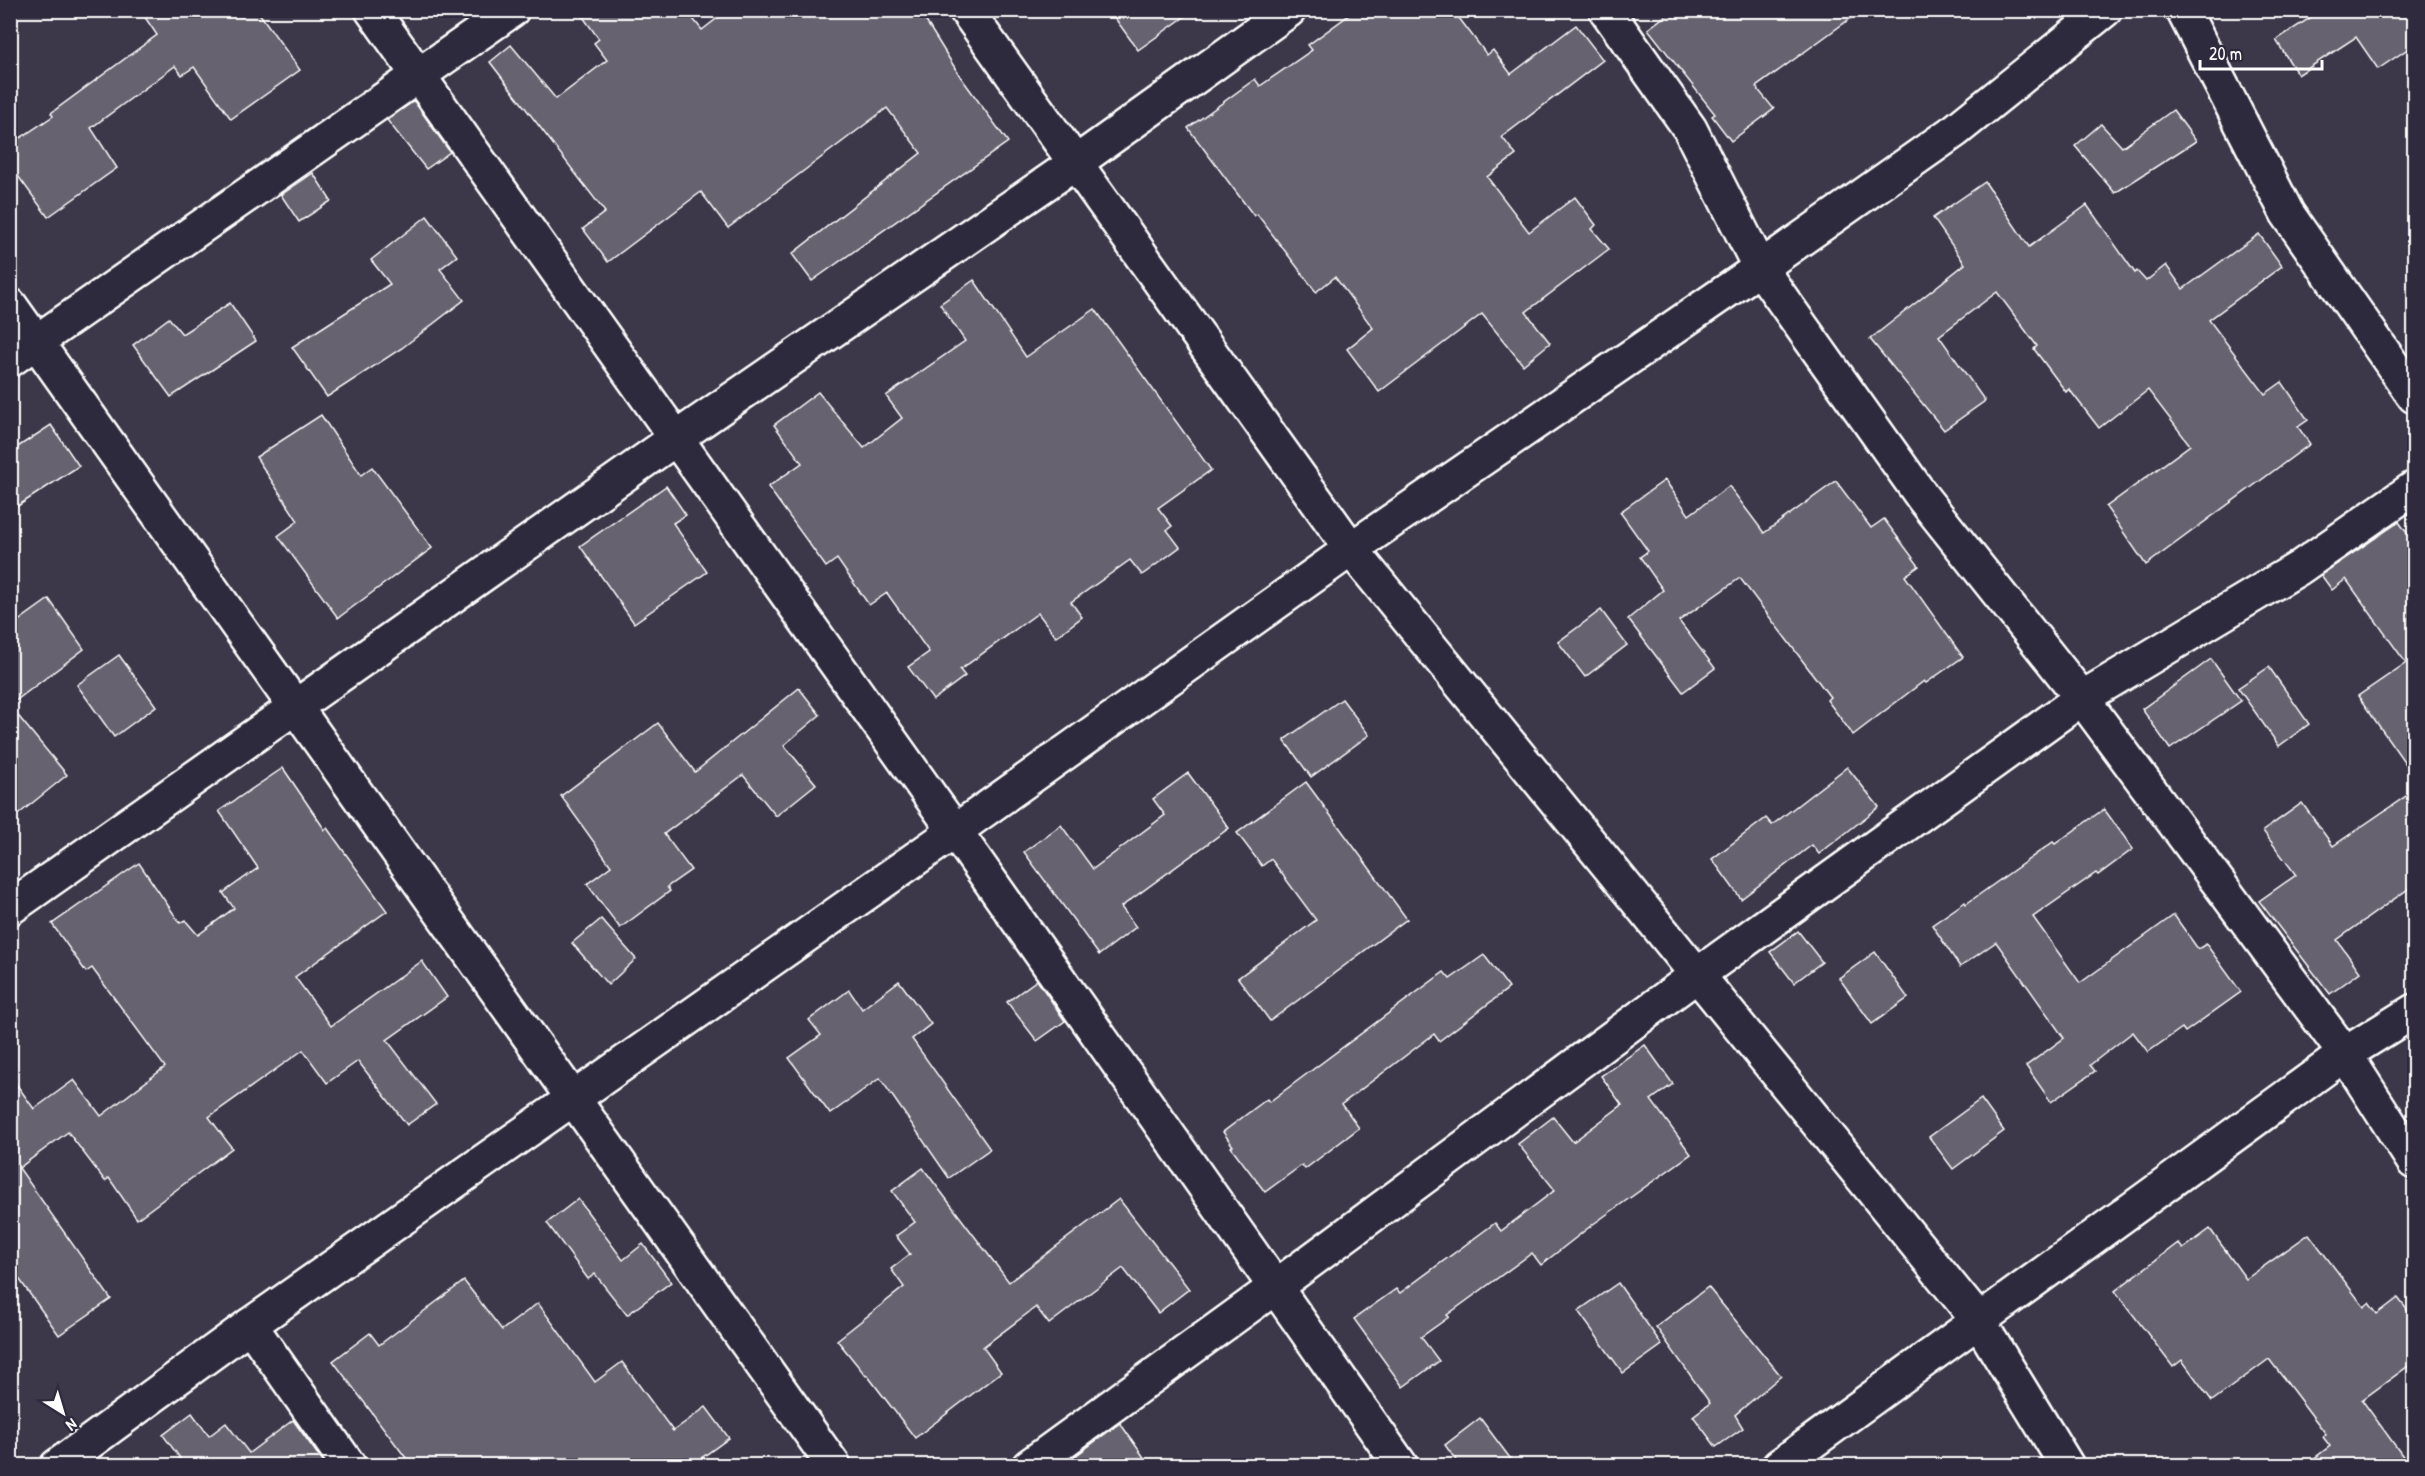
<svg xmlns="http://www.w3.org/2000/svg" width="2425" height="1476" viewBox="0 0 2425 1476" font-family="'Patrick Hand',sans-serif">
	<rect width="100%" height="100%" fill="#3c3749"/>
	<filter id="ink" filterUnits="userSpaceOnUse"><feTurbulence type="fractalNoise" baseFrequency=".0167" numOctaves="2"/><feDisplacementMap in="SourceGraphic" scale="12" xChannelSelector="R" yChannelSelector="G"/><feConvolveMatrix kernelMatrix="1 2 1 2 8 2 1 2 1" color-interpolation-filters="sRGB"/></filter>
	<g filter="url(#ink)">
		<g fill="#666270" stroke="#fff" stroke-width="1.5">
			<path d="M140 10H257L300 70 231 119 194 67 182 75 175 66 91 128 117 168 48 217 10 165V145L53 116 51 113 157 35Z"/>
			<path d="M578 10H686L702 30 728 10H919L960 76 1008 142 812 281 792 254 921 153 887 108 728 228 701 192 608 262 583 229 605 212 490 62 511 45 556 99 607 60 594 43 599 39Z"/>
			<path d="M1109 10H1194L1138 50Z"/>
			<path d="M1356 10H1453L1487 55 1493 50 1511 74 1576 25 1603 60 1502 137 1516 155 1487 177 1529 232 1575 197 1596 225 1592 229 1609 249 1526 312 1550 343 1523 365 1482 314 1379 392 1347 349 1373 328 1335 277 1316 292 1257 214 1254 216 1188 128 1255 79 1260 86 1312 50 1308 45Z"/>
			<path d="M1673 10H1862L1756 87 1774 109 1731 141 1712 116 1715 114 1648 29Z"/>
			<path d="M2322 10H2407L2415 22V44L2378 69 2356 37 2298 75 2276 40Z"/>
			<path d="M414 101 450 152 426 169 387 120Z"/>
			<path d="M2173 110 2196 141 2115 193 2075 146 2101 124 2122 147Z"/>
			<path d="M313 173 331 201 299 222 281 195Z"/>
			<path d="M1985 182 2029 247 2087 205 2135 273 2137 271 2146 281 2166 265 2183 289 2259 234 2282 266 2209 320 2265 394 2282 382 2308 420 2298 427 2310 444 2146 565 2106 507 2190 445 2148 390 2099 428 2069 389 2066 392 2034 349 2037 346 1997 292 1939 336 1985 401 1944 430 1870 339 1965 264 1933 218Z"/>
			<path d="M427 216 457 256 440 269 464 300 402 348 327 397 292 347 390 284 371 260Z"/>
			<path d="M974 280 1026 357 1095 309 1211 470 1158 508 1172 526 1167 530 1180 547 1142 575 1130 560 1071 602 1082 617 1056 637 1038 613 960 670 965 676 933 700 908 667 929 652 887 593 869 605 837 559 826 567 768 487 802 463 774 425 818 392 864 448 902 418 886 396 965 341 940 304Z"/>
			<path d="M230 303 256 341 171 397 133 345 169 318 182 334Z"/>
			<path d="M321 415 361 475 372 467 432 548 338 618 278 536 298 521 256 457Z"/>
			<path d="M51 425 79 466 10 511V452Z"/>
			<path d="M1665 480 1689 515 1729 486 1764 533 1836 481 1871 528 1884 519 1919 566 1905 576 1963 657 1926 683 1924 681 1853 735 1827 700 1830 697 1740 578 1679 621 1715 668 1683 692 1628 619 1663 590 1640 557 1648 551 1620 512Z"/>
			<path d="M666 486 686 515 673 523 707 572 634 623 580 546Z"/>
			<path d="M2399 522 2415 544V777L2358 696 2406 663 2346 579 2332 590 2321 575Z"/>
			<path d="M49 599 84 649 10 705V627Z"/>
			<path d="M1601 610 1627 645 1585 677 1558 642Z"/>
			<path d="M119 655 156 706 114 737 77 685Z"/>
			<path d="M2211 659 2241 701 2170 749 2142 709Z"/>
			<path d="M2269 667 2309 724 2279 746 2238 688Z"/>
			<path d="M799 688 820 715 784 745 816 784 776 816 743 775 664 834 691 870 667 887 670 891 620 928 587 884 611 866 561 796 658 723 695 772Z"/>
			<path d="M1342 699 1369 735 1311 777 1284 740Z"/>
			<path d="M10 706 67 775 10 821Z"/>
			<path d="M1847 767 1879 807 1819 854 1812 845 1741 899 1712 859 1766 818 1772 825Z"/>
			<path d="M283 768 325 830 327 828 387 911 295 977 331 1026 422 961 447 997 387 1040 436 1104 407 1125 358 1061 327 1083 303 1050 209 1117 232 1148 137 1219 109 1178 105 1181 68 1132 19 1168 111 1299 59 1335 10 1266V1075L34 1109 74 1080 101 1116 165 1067 92 968 86 972 52 924 139 863 180 923 185 920 198 935 234 908 223 893 258 868 219 811Z"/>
			<path d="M1188 773 1229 828 1121 907 1136 927 1099 955 1024 852 1061 825 1093 869 1165 815 1153 799Z"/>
			<path d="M1306 782 1407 919 1270 1021 1238 978 1316 920 1271 859 1262 866 1237 833Z"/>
			<path d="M2415 790V884L2337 940 2360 972 2330 994 2259 901 2296 875 2263 831 2302 803 2333 846Z"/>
			<path d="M2104 809 2133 849 2098 875 2096 873 2033 917 2080 983 2174 915 2198 949 2206 944 2241 992 2185 1032 2182 1028 2148 1052 2133 1032 2090 1065 2095 1071 2051 1102 2026 1066 2064 1038 1996 942 1960 967 1932 925 1965 902 1966 904 2053 842 2055 844Z"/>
			<path d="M601 919 636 959 608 985 572 943Z"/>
			<path d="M1798 931 1822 962 1794 983 1770 952Z"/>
			<path d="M1875 952 1908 998 1872 1024 1839 978Z"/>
			<path d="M1484 955 1509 988 1439 1041 1434 1034 1342 1104 1359 1128 1305 1169 1302 1165 1265 1192 1231 1147 1233 1146 1223 1132 1267 1099 1269 1102 1444 972 1450 979Z"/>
			<path d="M1037 980 1065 1021 1037 1041 1007 1002Z"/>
			<path d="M899 981 931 1024 912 1039 990 1149 949 1178 880 1078 830 1114 789 1058 821 1035 809 1020 849 990 862 1009Z"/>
			<path d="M1645 1045 1673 1084 1651 1100 1691 1154 1592 1225 1541 1265 1532 1253 1447 1315 1449 1317 1421 1337 1439 1361 1403 1387 1354 1319 1396 1289 1400 1293 1495 1223 1501 1231 1555 1190 1518 1144 1553 1117 1573 1142 1622 1105 1601 1076Z"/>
			<path d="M1981 1099 2004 1131 1953 1169 1929 1137Z"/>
			<path d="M923 1168 1009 1282 1119 1199 1189 1289 1158 1313 1123 1268 1049 1324 1036 1307 983 1347 1001 1372 915 1438 867 1375 866 1376 837 1340 904 1287 891 1269 910 1254 896 1236 915 1222 892 1191Z"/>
			<path d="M578 1199 623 1260 643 1244 671 1282 627 1315 595 1274 588 1279 547 1223Z"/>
			<path d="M2210 1229 2246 1279 2309 1234 2364 1307 2369 1303 2377 1314 2398 1298 2415 1320V1361L2362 1400 2410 1466H2304L2330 1446 2323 1437 2326 1434 2269 1359 2212 1401 2182 1360 2173 1367 2115 1291 2178 1243 2183 1249Z"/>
			<path d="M464 1281 502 1330 538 1303 595 1382 622 1362 673 1431 706 1407 729 1438 696 1462 699 1466H412L333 1361 370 1333 379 1345Z"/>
			<path d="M1618 1283 1662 1345 1623 1373 1578 1311Z"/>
			<path d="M1708 1287 1781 1376 1735 1415 1743 1428 1716 1447 1693 1416 1710 1403 1656 1327Z"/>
			<path d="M192 1413 209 1436 226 1423 249 1453 293 1420 326 1466H170L180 1458 163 1435Z"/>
			<path d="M1480 1418 1516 1466H1460L1445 1445Z"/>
			<path d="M1120 1423 1150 1466H1062Z"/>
		</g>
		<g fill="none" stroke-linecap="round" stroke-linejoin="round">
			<g stroke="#fff" stroke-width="38">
				<g id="minor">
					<path d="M372 10 955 831 1401 1466"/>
					<path d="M966 10 1351 549 1978 1320 2067 1466"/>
					<path d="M1606 10 1690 129 1760 268 1923 498 2082 698 2345 1054 2414 1162"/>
					<path d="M2183 10 2287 213 2414 396"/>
					<path d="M10 305 834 1466"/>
					<path d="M10 360 512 10"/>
					<path d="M10 908 675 439 1074 164 1289 10"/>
					<path d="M250 1325 349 1466"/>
					<path d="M57 1466 250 1325 955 831 1351 549 1760 268 1956 130 2105 10"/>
					<path d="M1029 1466 1274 1288 1697 975 2082 698 2299 568 2414 488"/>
					<path d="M1779 1466 2345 1054 2414 1011"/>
				</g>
			</g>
			<use href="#minor" stroke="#2f2a3d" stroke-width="33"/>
		</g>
	</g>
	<rect width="2425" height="1476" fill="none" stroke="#2f2a3d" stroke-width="36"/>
	<rect x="18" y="18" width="2389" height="1440" fill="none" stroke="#fff" stroke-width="2" filter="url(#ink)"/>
	<g transform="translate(63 1413) rotate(143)" stroke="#2f2a3d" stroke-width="4.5" paint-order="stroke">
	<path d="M0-4.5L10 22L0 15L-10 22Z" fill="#ffffff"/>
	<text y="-9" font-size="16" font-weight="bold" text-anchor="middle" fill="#ffffff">N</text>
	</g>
	<path d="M2200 60v9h122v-9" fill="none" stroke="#ffffff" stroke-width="3"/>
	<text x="2209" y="60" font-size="18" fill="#ffffff" stroke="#2f2a3d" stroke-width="4.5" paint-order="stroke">20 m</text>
</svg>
